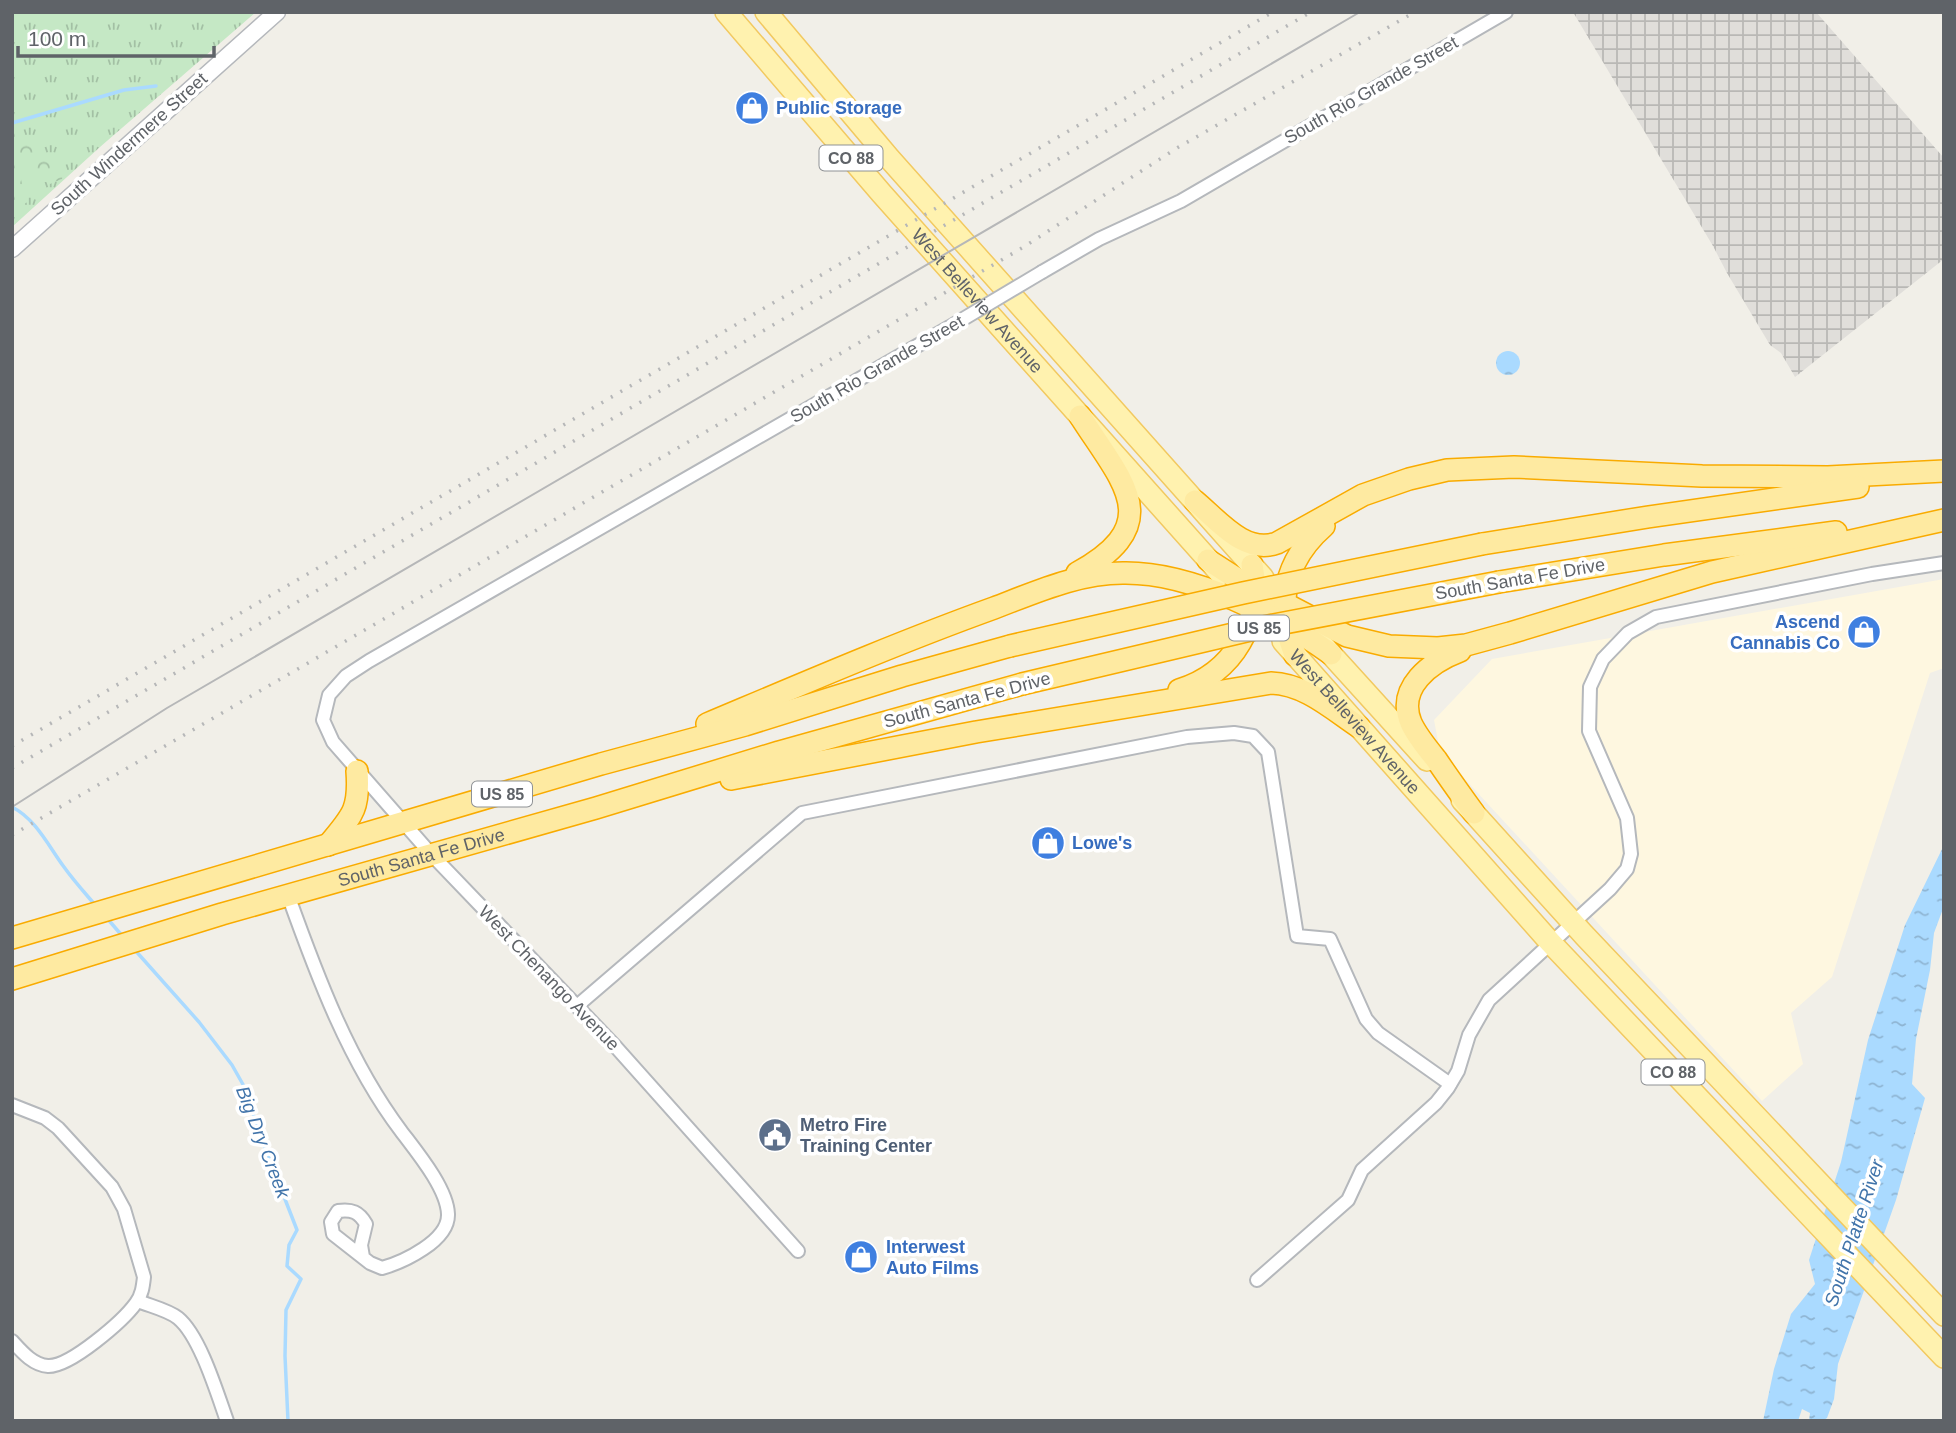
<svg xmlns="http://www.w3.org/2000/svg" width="1956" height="1433" viewBox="0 0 1956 1433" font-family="Arial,sans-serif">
	<defs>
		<pattern id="industrial-grid" width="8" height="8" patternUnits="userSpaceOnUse" patternTransform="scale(1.75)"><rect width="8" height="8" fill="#e0deda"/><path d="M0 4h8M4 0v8" fill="none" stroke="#b9b8b5"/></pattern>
		<pattern id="grass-tufts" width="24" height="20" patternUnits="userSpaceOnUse" patternTransform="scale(1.75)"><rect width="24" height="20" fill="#c5e8c5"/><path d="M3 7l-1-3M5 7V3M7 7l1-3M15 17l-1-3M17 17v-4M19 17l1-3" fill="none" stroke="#a3c0a4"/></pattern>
		<pattern id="forest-crowns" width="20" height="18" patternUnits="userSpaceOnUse" patternTransform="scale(1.75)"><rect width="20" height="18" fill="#c5e8c5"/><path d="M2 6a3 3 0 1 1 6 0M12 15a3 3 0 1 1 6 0" fill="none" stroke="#a3c0a4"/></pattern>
		<pattern id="water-ripples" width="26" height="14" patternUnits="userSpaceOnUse" patternTransform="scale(1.75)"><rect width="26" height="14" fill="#aadaff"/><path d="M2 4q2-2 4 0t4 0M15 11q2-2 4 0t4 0" fill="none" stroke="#8eb4d2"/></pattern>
	</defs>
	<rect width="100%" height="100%" fill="#f1efe8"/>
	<path fill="#fef7e0" d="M1944 579V668L1930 673 1832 977 1791 1013 1803 1064 1762 1101 1440 752 1434 720 1492 659Z"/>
	<path fill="url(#industrial-grid)" d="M1573 12H1816L1944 158V259L1795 377 1781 353 1770 345 1727 273 1713 246Z"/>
	<path fill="url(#grass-tufts)" d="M12 12H256L100 147 12 227Z"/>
	<path fill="url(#forest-crowns)" d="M12 129 27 145 52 159 63 174 62 179 50 184 30 173 21 179C22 188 28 193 27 202L12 214Z"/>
	<g fill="url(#water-ripples)">
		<circle cx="1508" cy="363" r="12"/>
		<path d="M1944 845V906L1934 933 1930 970 1916 1039 1912 1084 1925 1098 1896 1200 1838 1364 1834 1399 1827 1418 1822 1421H1809L1810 1413 1802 1409 1798 1421H1763L1774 1369 1791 1314 1815 1284 1809 1260 1841 1162 1868 1040 1905 925Z"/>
	</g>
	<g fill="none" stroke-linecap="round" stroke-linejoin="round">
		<g stroke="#aadaff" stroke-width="3.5">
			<path d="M12 123 124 90 156 86"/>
			<path d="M12 807C36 819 49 847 64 867 74 881 85 893 96 906"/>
			<path d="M106 917 124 938"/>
			<path d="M134 949 199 1022 232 1065 245 1088 260 1135 297 1230 289 1245 287 1266 301 1279 286 1310 285 1356 288 1421"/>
		</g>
		<g stroke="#b5b8bc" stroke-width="16">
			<g id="minor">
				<path d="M1042 272 1099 239 1181 201 1506 12"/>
				<path d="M288 895C317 976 349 1062 401 1131 416 1151 447 1188 448 1214 449 1241 403 1262 382 1268L370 1263 333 1234 331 1222 338 1211C352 1209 359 1212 366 1224L361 1245 363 1257"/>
				<path d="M577 1006 802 813 1187 737 1234 733 1253 736 1268 752 1297 936 1330 939 1366 1019 1378 1033 1450 1084"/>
				<path d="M12 1105 45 1118 58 1128 112 1187 124 1209 144 1277C143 1286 142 1295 136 1303 123 1321 70 1367 48 1366 33 1365 22 1352 12 1341"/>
				<path d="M798 1251 615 1046 431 854 333 742 323 720 329 695 346 676 369 661 948 328"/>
				<path d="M1257 1280 1348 1200 1362 1170 1436 1103 1448 1088 1458 1071 1469 1035 1489 1000 1610 889 1627 869 1631 854 1627 818 1589 731 1590 687 1603 659 1628 633 1656 617 1872 574 1944 563"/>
				<path d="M138 1301C150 1306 168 1310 178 1318 200 1336 217 1393 227 1421"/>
			</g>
		</g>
		<g stroke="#b5b8bc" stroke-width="19">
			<path id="tertiary" d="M12 249 277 12"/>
		</g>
		<g stroke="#f2c960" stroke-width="24">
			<g id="primary">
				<path id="s1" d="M726 12 882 194 1221 574"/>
				<path d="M766 12 889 158 1263 578"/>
				<path id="s2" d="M1283 641 1550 942 1944 1357"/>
				<path d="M1319 641 1427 760"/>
				<path d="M1462 800 1584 935 1944 1315"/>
			</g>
		</g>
		<g stroke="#f9ab00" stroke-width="24">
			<g id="trunk">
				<path d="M1195 501C1218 520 1245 555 1277 543L1363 495 1409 479 1447 470 1514 467 1702 476 1828 477 1944 471"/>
				<path d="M1482 544 1648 517 1858 487"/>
				<path d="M1208 560 1236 578 1347 636 1389 646 1438 648 1466 645 1510 633 1712 572 1944 520"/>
				<path d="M1077 573C1168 523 1122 482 1080 416"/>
				<path d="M1499 582 1664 555 1836 532"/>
				<path d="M1460 651C1431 662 1396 687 1411 723 1417 736 1427 748 1436 759 1448 777 1461 795 1474 813"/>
				<path d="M1295 655C1275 605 1284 561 1324 526"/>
				<path d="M1179 690C1234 673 1263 622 1252 565"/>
				<path d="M707 724C802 684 897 643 994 608 1036 592 1080 572 1126 573 1193 573 1278 616 1331 654"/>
				<path d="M731 779 976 732 1271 683C1305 684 1332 709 1359 727"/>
				<path d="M328 845C352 816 360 810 357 771"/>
				<path d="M12 938 601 764 745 725 902 676 1010 646"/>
				<path id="s3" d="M12 979 222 914 596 808 779 752 1022 684"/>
			</g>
		</g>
		<use href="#minor" stroke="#fff" stroke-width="12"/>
		<use href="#tertiary" stroke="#fff" stroke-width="16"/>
		<use href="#primary" stroke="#fff2af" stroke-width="21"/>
		<use href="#trunk" stroke="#feeaa1" stroke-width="21"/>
		<path stroke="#b6b7b8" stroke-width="2" d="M12 807 167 708 1360 12"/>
		<g stroke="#b6b7b8" stroke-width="3.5" stroke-dasharray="2 9" stroke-linecap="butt">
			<path d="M12 746 1273 12"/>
			<path d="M12 768 1311 12"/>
			<path d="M12 835 1022 248 1177 148 1415 12"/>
		</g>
		<g stroke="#b5b8bc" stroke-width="16" stroke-linecap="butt">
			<path id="minor-bridge" d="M948 328 1042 272"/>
		</g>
		<g stroke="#f9ab00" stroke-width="24" stroke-linecap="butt">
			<g id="trunk-bridge">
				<path d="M1010 646 1243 593 1482 544"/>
				<path d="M1022 684 1263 627 1499 582"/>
			</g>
		</g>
		<use href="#minor-bridge" stroke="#fff" stroke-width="12"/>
		<use href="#trunk-bridge" stroke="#feeaa1" stroke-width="21"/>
	</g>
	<defs>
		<g id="shop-disc" transform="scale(1.75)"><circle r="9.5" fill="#3f7fe0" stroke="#fff"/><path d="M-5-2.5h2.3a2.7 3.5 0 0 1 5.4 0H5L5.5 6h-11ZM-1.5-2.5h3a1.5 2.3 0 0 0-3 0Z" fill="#fff"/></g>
		<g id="civic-disc" transform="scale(1.75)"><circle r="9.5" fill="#5c6f8a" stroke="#fff"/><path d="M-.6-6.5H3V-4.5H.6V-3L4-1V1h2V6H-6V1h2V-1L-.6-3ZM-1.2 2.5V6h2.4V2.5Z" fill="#fff"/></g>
	</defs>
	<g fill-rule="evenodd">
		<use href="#shop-disc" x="752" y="108"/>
		<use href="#shop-disc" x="1864" y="632"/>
		<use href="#shop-disc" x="1048" y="843"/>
		<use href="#civic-disc" x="775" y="1135"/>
		<use href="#shop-disc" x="861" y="1257"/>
	</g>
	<g text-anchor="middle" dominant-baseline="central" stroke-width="7" stroke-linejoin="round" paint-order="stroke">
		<g fill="#fff" stroke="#8f9295" stroke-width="2">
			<rect x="819.5" y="145.5" width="63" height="25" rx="5"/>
			<rect x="1229" y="615.5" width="60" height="25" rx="5"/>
			<rect x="472" y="781.5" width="60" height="25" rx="5"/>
			<rect x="1641.5" y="1059.5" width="63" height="25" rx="5"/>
		</g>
		<g font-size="16" font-weight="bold" fill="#5f6368">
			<text x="851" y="158">CO 88</text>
			<text x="1259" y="628">US 85</text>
			<text x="502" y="794">US 85</text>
			<text x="1673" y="1072">CO 88</text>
		</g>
		<g font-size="18" fill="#5f6368" stroke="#fff">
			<text transform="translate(1371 90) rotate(-30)">South Rio Grande Street</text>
			<text transform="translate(129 144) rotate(-42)">South Windermere Street</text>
			<text stroke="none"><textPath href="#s1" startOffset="383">West Belleview Avenue</textPath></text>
			<text transform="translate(877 369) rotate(-30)">South Rio Grande Street</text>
			<text transform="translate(1520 579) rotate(-10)">South Santa Fe Drive</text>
			<text transform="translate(967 700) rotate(-15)">South Santa Fe Drive</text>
			<text stroke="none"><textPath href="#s2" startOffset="108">West Belleview Avenue</textPath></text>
			<text stroke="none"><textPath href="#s3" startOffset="427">South Santa Fe Drive</textPath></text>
			<text transform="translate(549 978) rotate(46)">West Chenango Avenue</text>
		</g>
		<g font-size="18" font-weight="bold" fill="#366cbe" stroke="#fff" text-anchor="start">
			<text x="776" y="108">Public Storage</text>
			<text x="1840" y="622" text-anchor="end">Ascend<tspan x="1840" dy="21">Cannabis Co</tspan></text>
			<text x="1072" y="843">Lowe's</text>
			<text x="886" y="1247">Interwest<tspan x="886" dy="21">Auto Films</tspan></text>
		</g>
		<g font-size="18" font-weight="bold" fill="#4e5e75" stroke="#fff" text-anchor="start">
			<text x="800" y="1125">Metro Fire<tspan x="800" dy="21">Training Center</tspan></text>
		</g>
		<g font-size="19" font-style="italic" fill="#4174aa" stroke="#fff">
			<text transform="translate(263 1142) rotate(69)">Big Dry Creek</text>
			<text transform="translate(1854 1233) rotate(-72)">South Platte River</text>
		</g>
	</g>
	<rect width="1956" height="1433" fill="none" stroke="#5f6368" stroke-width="28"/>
	<path d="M18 46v10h196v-10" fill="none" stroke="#5f6368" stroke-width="3.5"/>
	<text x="28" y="46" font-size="21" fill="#5f6368" stroke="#ffffff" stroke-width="5" paint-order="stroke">100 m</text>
</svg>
